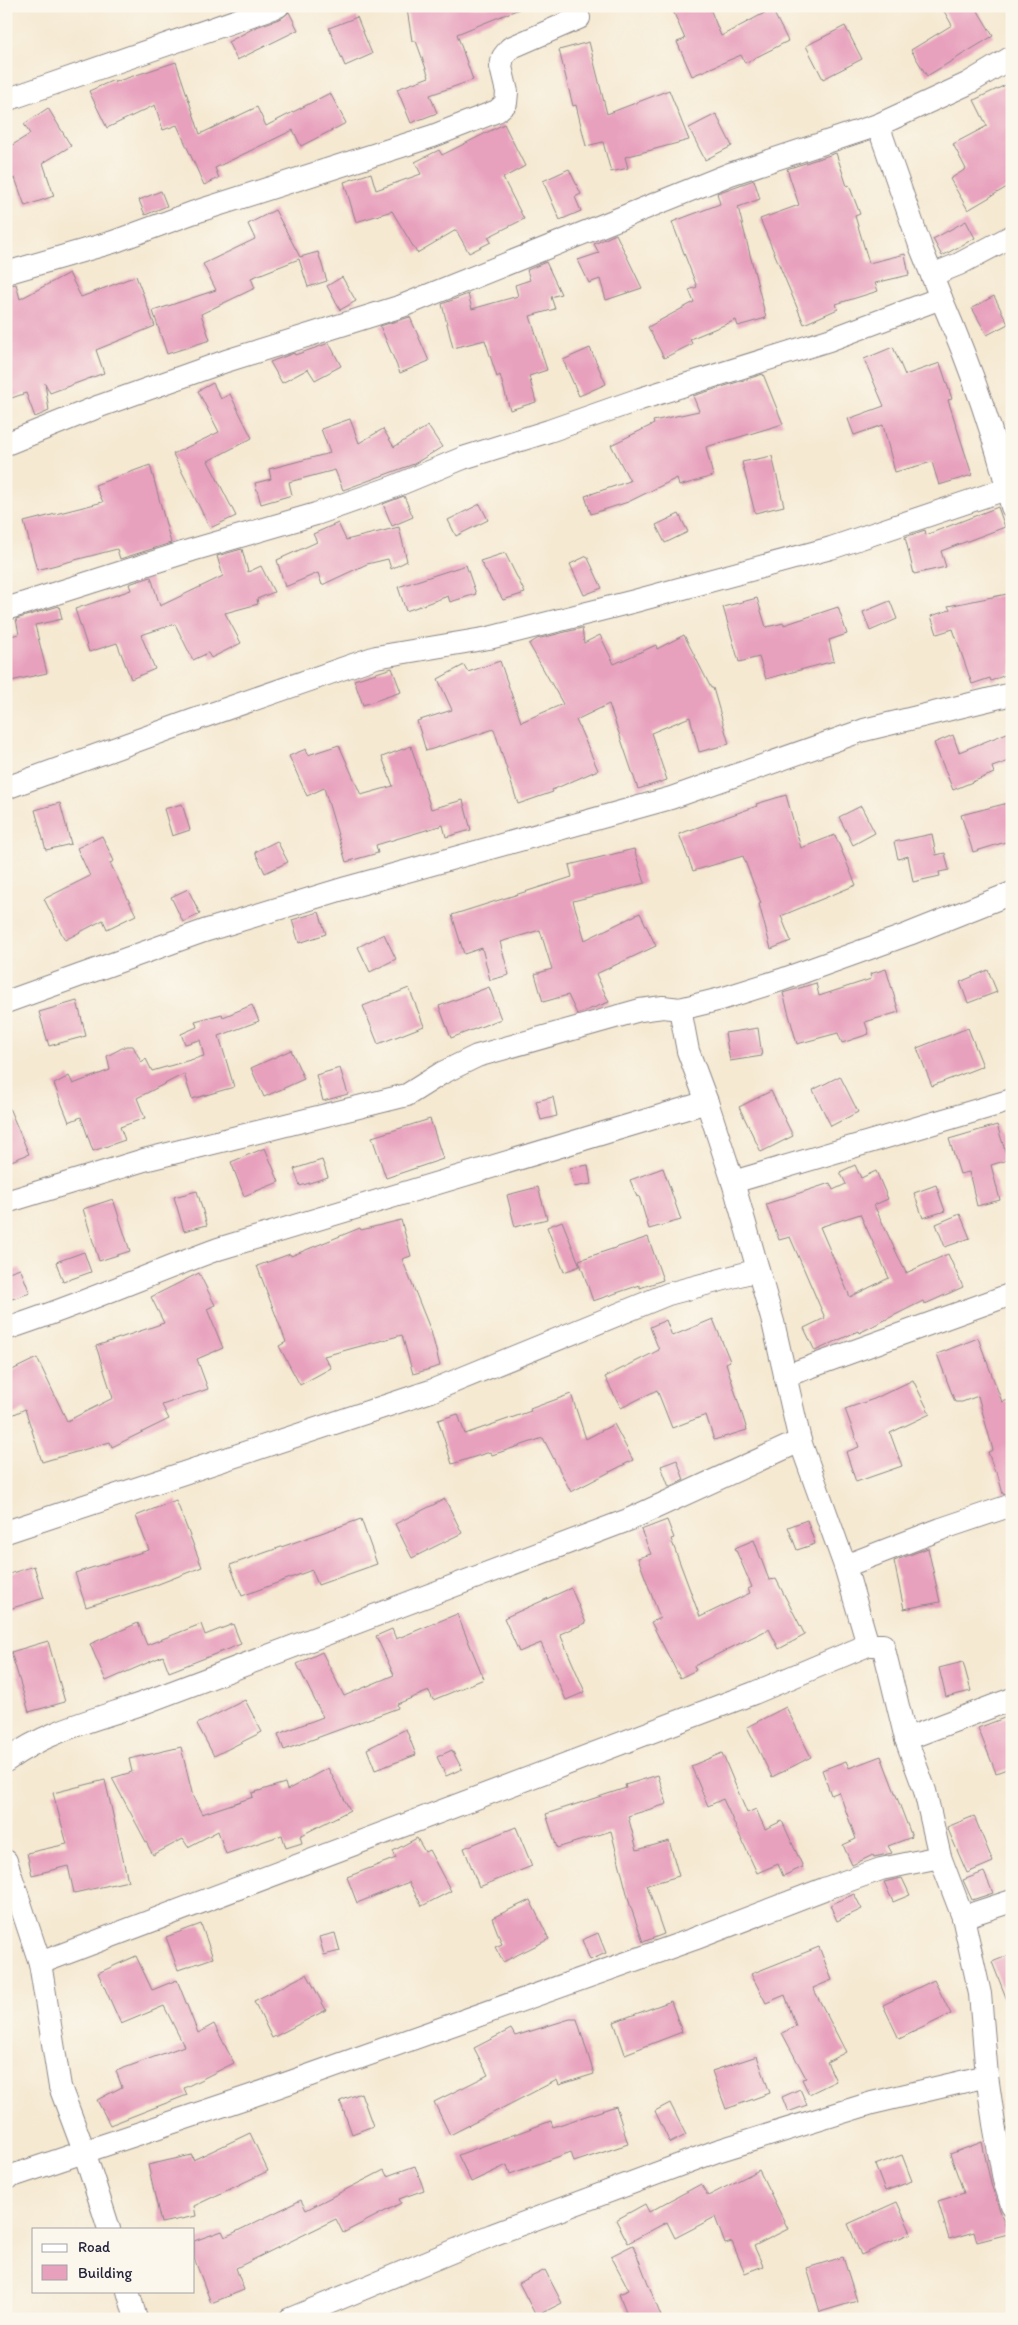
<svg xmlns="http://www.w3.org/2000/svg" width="1018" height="2325" viewBox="0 0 1018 2325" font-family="Itim,sans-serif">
	<rect width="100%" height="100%" fill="#fbf7ec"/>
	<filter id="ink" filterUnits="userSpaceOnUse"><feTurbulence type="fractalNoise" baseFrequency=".02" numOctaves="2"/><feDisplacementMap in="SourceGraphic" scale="10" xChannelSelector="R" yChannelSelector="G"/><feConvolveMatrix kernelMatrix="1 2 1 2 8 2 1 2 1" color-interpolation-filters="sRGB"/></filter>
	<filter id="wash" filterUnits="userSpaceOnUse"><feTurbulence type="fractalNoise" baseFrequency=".0096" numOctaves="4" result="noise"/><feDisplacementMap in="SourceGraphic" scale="20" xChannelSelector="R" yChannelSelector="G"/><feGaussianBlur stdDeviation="1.12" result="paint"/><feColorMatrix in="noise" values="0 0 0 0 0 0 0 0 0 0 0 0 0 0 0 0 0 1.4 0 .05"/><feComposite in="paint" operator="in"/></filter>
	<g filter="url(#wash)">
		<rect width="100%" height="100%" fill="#f5e9d2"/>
		<g id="blocks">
			<g fill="#e8a1bd" fill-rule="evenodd">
				<path d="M428 6 524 7 457 34 473 80 430 95 437 113 411 123 397 89 429 77 416 41H412L407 9Z"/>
				<path d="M671 6H709L721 36 772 9 788 41 745 63 741 55 692 76 677 42 685 39Z"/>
				<path d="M941 6H975L993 36 927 76 911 50 952 25Z"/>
				<path d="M289 12 298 30 237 60 228 42 256 27 282 18Z"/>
				<path d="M357 17 372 54 345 66 329 28Z"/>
				<path d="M845 26 862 59 823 79 806 46Z"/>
				<path d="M589 42 607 114 669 90 689 140 625 157 628 168 611 172 603 142 586 146 576 105 573 106 559 50Z"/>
				<path d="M176 62 200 134 257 107 266 126 330 93 346 123 301 146 293 130 215 168 219 178 204 185 177 125 163 130 155 105 107 128 89 91 114 80 115 82Z"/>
				<path d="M1012 82V184L968 210 950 179 966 169 953 144 987 126 974 100Z"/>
				<path d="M48 108 71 146 43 163 54 196 25 206 15 178 6 182V149L30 134 24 124Z"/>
				<path d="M716 114 732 146 705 160 689 128Z"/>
				<path d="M504 124 525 166 503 178 524 219 488 237 491 242 469 253 456 230 417 253 392 211 356 222 344 182 371 173 376 190 421 174 415 162 439 150 442 155Z"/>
				<path d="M836 153 847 186 849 185 860 214 855 216 869 263 905 254 909 275 875 283 878 291 836 304 838 309 804 324 760 219 799 205 787 169Z"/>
				<path d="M569 169 581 194 575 197 581 211 560 220 543 181Z"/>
				<path d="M754 180 760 199 738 207 766 318 738 326 736 320 690 339 692 344 664 358 648 327 694 302 689 290 697 287 672 222 720 204 717 193Z"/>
				<path d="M161 191 167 206 145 215 139 200Z"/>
				<path d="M275 210 300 257 318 252 327 281 308 287 299 259 251 278 255 288 201 314 210 340 167 354 153 311 216 290 203 264 255 239 248 224Z"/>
				<path d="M966 221 975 238 942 256 933 239Z"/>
				<path d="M616 234 642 288 606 300 600 279 589 283 578 260 599 253 594 244Z"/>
				<path d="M546 262 561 294 551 297 555 309 530 316 547 370 529 376 536 402 510 410 500 375 497 377 485 340 453 348 442 304 468 294 472 309 518 296 515 285 530 280 527 270Z"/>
				<path d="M69 273 81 297 136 276 155 326 96 350 104 373 50 393 45 383 49 411 35 417 26 393 6 400V286L16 284 20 299Z"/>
				<path d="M342 277 356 301 340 310 327 286Z"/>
				<path d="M994 296 1008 324 987 335 972 308Z"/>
				<path d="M410 317 429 361 400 373 380 326Z"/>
				<path d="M329 343 341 366 315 380 308 369 282 383 270 362 294 353 295 355Z"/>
				<path d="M893 347 905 375 940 363 952 399 948 400 972 475 939 485 932 462 895 472 883 425 854 435 848 419 884 406 864 359Z"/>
				<path d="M590 348 606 384 579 396 563 360Z"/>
				<path d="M763 374 783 424 706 447 713 476 679 486 677 478 628 502 591 514 585 496 630 481 611 445 654 424 653 421 699 411 693 396Z"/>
				<path d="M213 383 221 399 230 394 252 438 208 461 236 516 210 528 173 454 219 432 198 391Z"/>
				<path d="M350 419 359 443 383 429 394 447 428 426 442 447 414 464 343 490 335 470 289 482 292 495 261 504 255 483 271 479 269 469 330 453 321 429Z"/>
				<path d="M772 456 784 506 755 513 742 462Z"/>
				<path d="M150 465 171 543 120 559 117 549 37 570 24 522 103 502 95 485Z"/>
				<path d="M404 496 413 517 392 526 383 504Z"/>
				<path d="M480 504 488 520 456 536 448 520Z"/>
				<path d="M998 507 1005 527 941 551 946 567 914 574 905 537 925 530 926 535Z"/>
				<path d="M679 514 688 532 665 543 656 525Z"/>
				<path d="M338 523 346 540 399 527 407 561 391 569 388 559 367 564 322 585 318 573 285 587 277 560 317 542 313 534Z"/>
				<path d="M242 549 248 572 261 566 274 592 257 599 258 604 225 613 241 643 211 658 208 653 193 660 175 624 141 635 155 669 131 679 117 643 89 652 75 609 131 590 129 584 151 577 160 606 223 576 217 556Z"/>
				<path d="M505 553 525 593 503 600 480 561Z"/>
				<path d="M587 556 602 588 584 595 570 564Z"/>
				<path d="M466 565 476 594 450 602 448 596 406 611 398 587Z"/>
				<path d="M1012 593V672L991 681 990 678 972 684 953 629 937 634 931 616 950 610 948 606Z"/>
				<path d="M757 598 766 627 784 623V625L838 607 847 634 829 640 834 661 766 679 759 657 739 662 723 607Z"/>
				<path d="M890 601 897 619 870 631 863 612Z"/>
				<path d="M59 606 62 619 35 625 47 673 6 682V637L19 634 16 619Z"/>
				<path d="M582 628 584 643 600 635 614 664 656 645 657 649 684 635 711 688H713L729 744 699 752 690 717 651 733 667 780 638 789 609 704 576 720 598 770 552 790 553 792 518 804 494 729 426 751 417 721 452 710 438 679 464 665 468 672 500 661 521 722 563 704 529 644 537 639Z"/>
				<path d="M392 668 401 692 363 705 354 680Z"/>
				<path d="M1012 731V760L992 767 994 773 953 790 934 743 953 735 959 752Z"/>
				<path d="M339 745 361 795 393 786 382 757 411 746 431 809 463 800 471 830 446 837 443 825 376 845 378 853 346 862 324 788 307 796 289 756 306 749 308 755Z"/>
				<path d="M786 795 801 848 835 835 856 885 781 916 791 941 771 949 759 904 761 903 743 856 693 871 679 834 757 806 756 804Z"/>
				<path d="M1012 802V840L973 852 961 815Z"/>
				<path d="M60 803 71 844 46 850 35 810Z"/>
				<path d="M182 804 190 830 172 836 164 809Z"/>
				<path d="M861 806 875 833 853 845 839 817Z"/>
				<path d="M932 834 936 855 945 853 949 870 939 872 940 876 913 882 908 856 898 859 894 842Z"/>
				<path d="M102 836 114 861 110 863 136 915 107 929 103 920 65 940 44 899 90 876 77 848Z"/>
				<path d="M277 841 288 862 265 873 255 852Z"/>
				<path d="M634 849 645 883 573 901 585 940 640 913 656 946 596 974 609 1002 577 1014 568 995 543 1002 535 974 552 969 540 930 500 942 509 975 490 980 482 948 464 954 452 915 572 877 569 865Z"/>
				<path d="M188 889 200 914 183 922 171 897Z"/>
				<path d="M319 912 326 934 299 943 292 920Z"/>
				<path d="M384 934 396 959 370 972 358 947Z"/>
				<path d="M886 969 899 1012 865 1022 869 1034 842 1043 838 1033 797 1044 783 993 816 983 819 996 871 979 870 974Z"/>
				<path d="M988 970 997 992 968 1003 960 982Z"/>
				<path d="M489 987 501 1019 451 1038 439 1006Z"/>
				<path d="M409 988 424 1026 378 1044 363 1006Z"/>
				<path d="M77 1001 86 1036 49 1046 39 1012Z"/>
				<path d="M252 1005 259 1021 219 1036 234 1087 192 1099 184 1074 137 1098 145 1118 120 1127 125 1140 93 1151 81 1117 69 1122 54 1084 69 1076 73 1084 110 1070 107 1056 126 1046H133L141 1062 146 1059 152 1071 204 1056 200 1040 185 1044 181 1034 197 1027 195 1021 222 1014 223 1017Z"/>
				<path d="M758 1028 762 1056 730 1061 725 1033Z"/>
				<path d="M968 1028 983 1066 932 1086 917 1048Z"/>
				<path d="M291 1050 304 1079 264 1097 251 1068Z"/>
				<path d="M340 1068 348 1094 323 1101 316 1075Z"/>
				<path d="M840 1076 858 1112 831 1126 813 1090Z"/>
				<path d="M771 1091 793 1136 761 1152 739 1107Z"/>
				<path d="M553 1097 557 1116 541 1120 536 1101Z"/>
				<path d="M6 1101 29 1154 6 1163Z"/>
				<path d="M430 1119 443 1159 386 1178 372 1137Z"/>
				<path d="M997 1125 1008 1160 991 1165 1000 1200 977 1206 969 1172 960 1174 949 1139Z"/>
				<path d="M265 1148 279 1182 244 1196 231 1162Z"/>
				<path d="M322 1160 328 1177 300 1186 294 1169Z"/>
				<path d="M588 1165 591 1184 574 1187 570 1168Z"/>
				<path d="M855 1165 861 1178 876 1171 888 1199 874 1205 906 1273 948 1254 963 1287 925 1304 923 1301 859 1333 858 1331 815 1351 804 1328 825 1318 790 1237 779 1240 766 1204 830 1183 833 1190 846 1184 840 1172ZM860 1214 889 1278 850 1297 820 1227Z"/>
				<path d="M663 1168 681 1220 649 1229 639 1196 637 1197 630 1180Z"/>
				<path d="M936 1185 945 1211 923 1218 914 1193Z"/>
				<path d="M538 1187 547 1219 515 1227 507 1195Z"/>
				<path d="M197 1191 207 1225 184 1231 174 1197Z"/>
				<path d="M113 1199 130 1251 99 1261 83 1209Z"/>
				<path d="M960 1214 970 1238 945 1247 936 1224Z"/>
				<path d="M401 1220 411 1256 402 1259 431 1331 440 1366 413 1374 402 1335 324 1356 331 1368 300 1385 279 1346 286 1342 257 1266 290 1254 291 1256 360 1228 361 1230Z"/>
				<path d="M562 1221 580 1266 564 1272 547 1227Z"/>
				<path d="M648 1237 663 1280 640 1288V1285L593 1301 579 1260Z"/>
				<path d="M84 1252 91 1272 63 1282 56 1262Z"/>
				<path d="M20 1268 30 1293 6 1301V1273Z"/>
				<path d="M199 1273 215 1305 207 1309 223 1348 197 1359 208 1389 162 1405 169 1419 112 1447 110 1442 42 1462 25 1409 6 1418V1373L37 1358 67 1421 113 1398 96 1346 164 1323 151 1297Z"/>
				<path d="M713 1319 730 1361 726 1363 747 1430 714 1440 706 1415 672 1428 657 1390 621 1408 605 1377 659 1350 650 1327 666 1320 672 1336Z"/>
				<path d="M978 1338 1002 1402 1012 1399V1492L1003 1494 997 1472H995L988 1452 993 1450 978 1396 962 1402H955L937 1354Z"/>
				<path d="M913 1380 930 1414 890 1433 902 1466 856 1482 846 1452 859 1447 845 1409 874 1399Z"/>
				<path d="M571 1394 586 1439 614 1424 633 1460 571 1492 543 1438 492 1455 490 1452 452 1464 438 1420 458 1414 465 1434 531 1411 530 1409Z"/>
				<path d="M677 1460 684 1480 669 1487 661 1466Z"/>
				<path d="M445 1499 462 1533 412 1558 395 1524Z"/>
				<path d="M176 1500 202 1567 156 1585 86 1607 75 1573 149 1550 136 1516Z"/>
				<path d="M361 1519 377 1564 318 1585 312 1570 242 1596 230 1565Z"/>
				<path d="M667 1520 674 1538 671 1539 700 1617 750 1593 748 1589 752 1587 735 1548 754 1540 769 1580 776 1579 805 1635 779 1649 769 1629 694 1666 696 1670 680 1678 651 1622 660 1618 638 1558 651 1554 641 1530Z"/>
				<path d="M807 1520 815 1544 797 1550 788 1527Z"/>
				<path d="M928 1548 940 1602 904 1609 894 1561Z"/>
				<path d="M34 1566 44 1598 6 1610V1575Z"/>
				<path d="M571 1588 586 1623 560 1634 585 1692 566 1700 541 1643 519 1652 504 1618Z"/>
				<path d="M457 1614 484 1679 433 1700 429 1691 397 1704 398 1708 284 1750 278 1734 323 1717 297 1664 322 1652 344 1696 394 1675 376 1636 392 1629 396 1639Z"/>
				<path d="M138 1623 147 1645 201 1624 205 1635 233 1624 241 1644 169 1672 163 1656 106 1681 90 1644Z"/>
				<path d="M48 1641 65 1702 29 1712 11 1652Z"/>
				<path d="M963 1662 971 1691 946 1697 939 1668Z"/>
				<path d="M245 1700 262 1732 214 1756 197 1724Z"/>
				<path d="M786 1707 811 1757 772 1777 747 1727Z"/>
				<path d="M1012 1715V1767L996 1773 978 1728Z"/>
				<path d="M406 1729 416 1755 375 1770 367 1749Z"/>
				<path d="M181 1747 193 1797 202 1814 253 1797 252 1793 285 1783 287 1790 328 1768 350 1810 300 1836 302 1843 286 1848 282 1835 226 1854 218 1831 188 1847 183 1839 153 1855 112 1778 132 1772 129 1759Z"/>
				<path d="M452 1750 462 1769 446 1776 437 1757Z"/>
				<path d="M722 1753 747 1813 756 1809 765 1829 782 1821 803 1867 783 1876 778 1864 757 1873 723 1799 708 1806 691 1766Z"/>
				<path d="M881 1756 912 1837 888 1846 892 1853 874 1857 873 1855 852 1865 843 1845 856 1839 839 1792 831 1795 822 1770 846 1761 849 1768Z"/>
				<path d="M658 1775 667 1804 628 1816 637 1850 669 1841 679 1876 647 1885 664 1934 643 1942 630 1905 611 1831 557 1848 546 1814 626 1788 625 1785Z"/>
				<path d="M105 1780 128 1881 74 1893 68 1866 32 1875 27 1853 67 1844 53 1793Z"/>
				<path d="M974 1816 993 1862 967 1873 947 1827Z"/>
				<path d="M516 1827 532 1866 479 1887 464 1848Z"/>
				<path d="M417 1838 425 1852 429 1850 451 1891 422 1906 409 1882 357 1903 347 1877 396 1858 393 1851Z"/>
				<path d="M984 1872 993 1893 972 1900 963 1880Z"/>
				<path d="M902 1878 910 1895 893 1902 884 1882Z"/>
				<path d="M854 1894 862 1909 837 1921 830 1905Z"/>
				<path d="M530 1900 549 1939 503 1962 495 1947 502 1944 492 1918Z"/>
				<path d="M201 1924 213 1958 178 1970 166 1937Z"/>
				<path d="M335 1933 340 1951 324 1955 319 1937Z"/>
				<path d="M598 1933 606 1953 590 1960 582 1940Z"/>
				<path d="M819 1947 832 1980 813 1988 846 2052 827 2062 836 2081 809 2094 802 2079 806 2078 782 2033 796 2026 785 1995 766 2003 751 1974Z"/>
				<path d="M1012 1954V2010H1011L992 1962Z"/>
				<path d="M136 1956 152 1990 177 1980 198 2033 214 2024 234 2063 184 2088 187 2095 110 2125 97 2100 122 2087 116 2071 184 2046 164 2006 121 2024 98 1973Z"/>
				<path d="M307 1974 326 2010 272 2038 254 2001Z"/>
				<path d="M934 1980 951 2014 899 2039 883 2005Z"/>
				<path d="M671 2001 682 2032 625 2054 614 2022Z"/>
				<path d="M570 2019H577L594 2074 559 2085 557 2080 450 2135 434 2102 488 2075 474 2048 511 2029 515 2036Z"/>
				<path d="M757 2056 770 2093 726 2109 712 2071Z"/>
				<path d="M800 2089 807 2105 788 2112 782 2097Z"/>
				<path d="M361 2093 373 2126 352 2134 340 2101Z"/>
				<path d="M670 2103 686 2135 670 2143 655 2111Z"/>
				<path d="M616 2106 628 2144 574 2162 571 2152 510 2174 507 2165 471 2182 458 2155 551 2121 553 2127Z"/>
				<path d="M250 2133 268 2171 194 2206 196 2216 161 2223 148 2165 192 2155 193 2160Z"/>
				<path d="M982 2142 991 2184 1008 2234 977 2242 974 2232 949 2239 938 2201 964 2193 950 2154Z"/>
				<path d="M902 2155 912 2181 885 2191 875 2165Z"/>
				<path d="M415 2166 424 2190 399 2199 401 2203 343 2233 336 2219 236 2268 244 2290 211 2303 194 2258V2241L222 2231 225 2237 301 2200 306 2210 384 2170 387 2176Z"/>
				<path d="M759 2170 788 2229 754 2246 763 2266 745 2273 732 2242 725 2244 715 2217 675 2238 667 2222 628 2243 616 2220 645 2204 649 2212 701 2184 708 2196Z"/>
				<path d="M897 2202 911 2233 861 2255 848 2224Z"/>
				<path d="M633 2245 662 2319H629L619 2294 629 2290 611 2256Z"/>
				<path d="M843 2257 857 2301 820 2312 807 2268Z"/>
				<path d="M545 2270 562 2303 536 2316 519 2283Z"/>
			</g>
		</g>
	</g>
	<g filter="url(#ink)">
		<use href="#blocks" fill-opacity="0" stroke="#8c8686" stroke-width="1"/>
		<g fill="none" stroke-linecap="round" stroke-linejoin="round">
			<g stroke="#8c8686" stroke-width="24">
				<g id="street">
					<path d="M6 100 278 6"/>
					<path d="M878 125 967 84 1012 57"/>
					<path d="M6 273 113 242 192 213 433 136 497 111 506 103 507 92 501 67 503 57 510 48 579 18"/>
					<path d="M932 275 959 264 1012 236"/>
					<path d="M941 298C970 365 995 436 1012 507"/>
					<path d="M6 444 100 406 226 361 402 306 730 174 878 125 921 248 941 298 829 340 640 399 549 431 463 458 393 487 316 514 192 550 6 609"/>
					<path d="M6 788 191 721 376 657 489 638 635 601 831 548 1012 487"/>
					<path d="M6 1002 204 931 346 888 671 798 864 730 1012 694"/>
					<path d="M680 1009 688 1051 707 1102"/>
					<path d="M733 1182 1012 1100"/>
					<path d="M6 1202 144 1160 407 1095 442 1073 477 1056 640 1010 663 1007 680 1009 721 999 781 980 909 934 1012 893"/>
					<path d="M6 1329C78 1306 147 1275 218 1249L707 1102 733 1182 773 1322 800 1441"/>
					<path d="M785 1376 1012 1294"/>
					<path d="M6 1532 431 1391 668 1294 758 1270"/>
					<path d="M845 1566 941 1529 1012 1505"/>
					<path d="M906 1739 1012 1699"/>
					<path d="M6 1761C44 1732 93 1720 138 1705L628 1520 800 1441 845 1566 868 1645"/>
					<path d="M6 1861 40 1963 60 2087 84 2151 109 2229"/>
					<path d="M963 1917 1012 1901"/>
					<path d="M40 1963 754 1693 868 1645H883L906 1739 925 1791 940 1857 963 1917 980 1994 987 2076 994 2124 1004 2180 1012 2205"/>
					<path d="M6 2178 251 2096 694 1939 824 1889 881 1869 940 1857"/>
					<path d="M128 2291 136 2319"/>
					<path d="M290 2319 492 2235 717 2151 872 2103 987 2076"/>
				</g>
			</g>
			<use href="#street" stroke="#fff" stroke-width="22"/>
		</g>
	</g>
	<rect width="1018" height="2325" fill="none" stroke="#fbf7ec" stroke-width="25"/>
	<rect x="32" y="2228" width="162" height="65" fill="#fbf7ec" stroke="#a4a2a5"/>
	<rect x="42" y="2244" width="25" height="8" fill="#ffffff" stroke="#a4a2a5"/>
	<text x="78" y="2252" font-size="15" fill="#22223b">Road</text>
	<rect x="42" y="2265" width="25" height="15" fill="#e8a1bd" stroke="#a4a2a5"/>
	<text x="78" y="2278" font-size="15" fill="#22223b">Building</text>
</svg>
